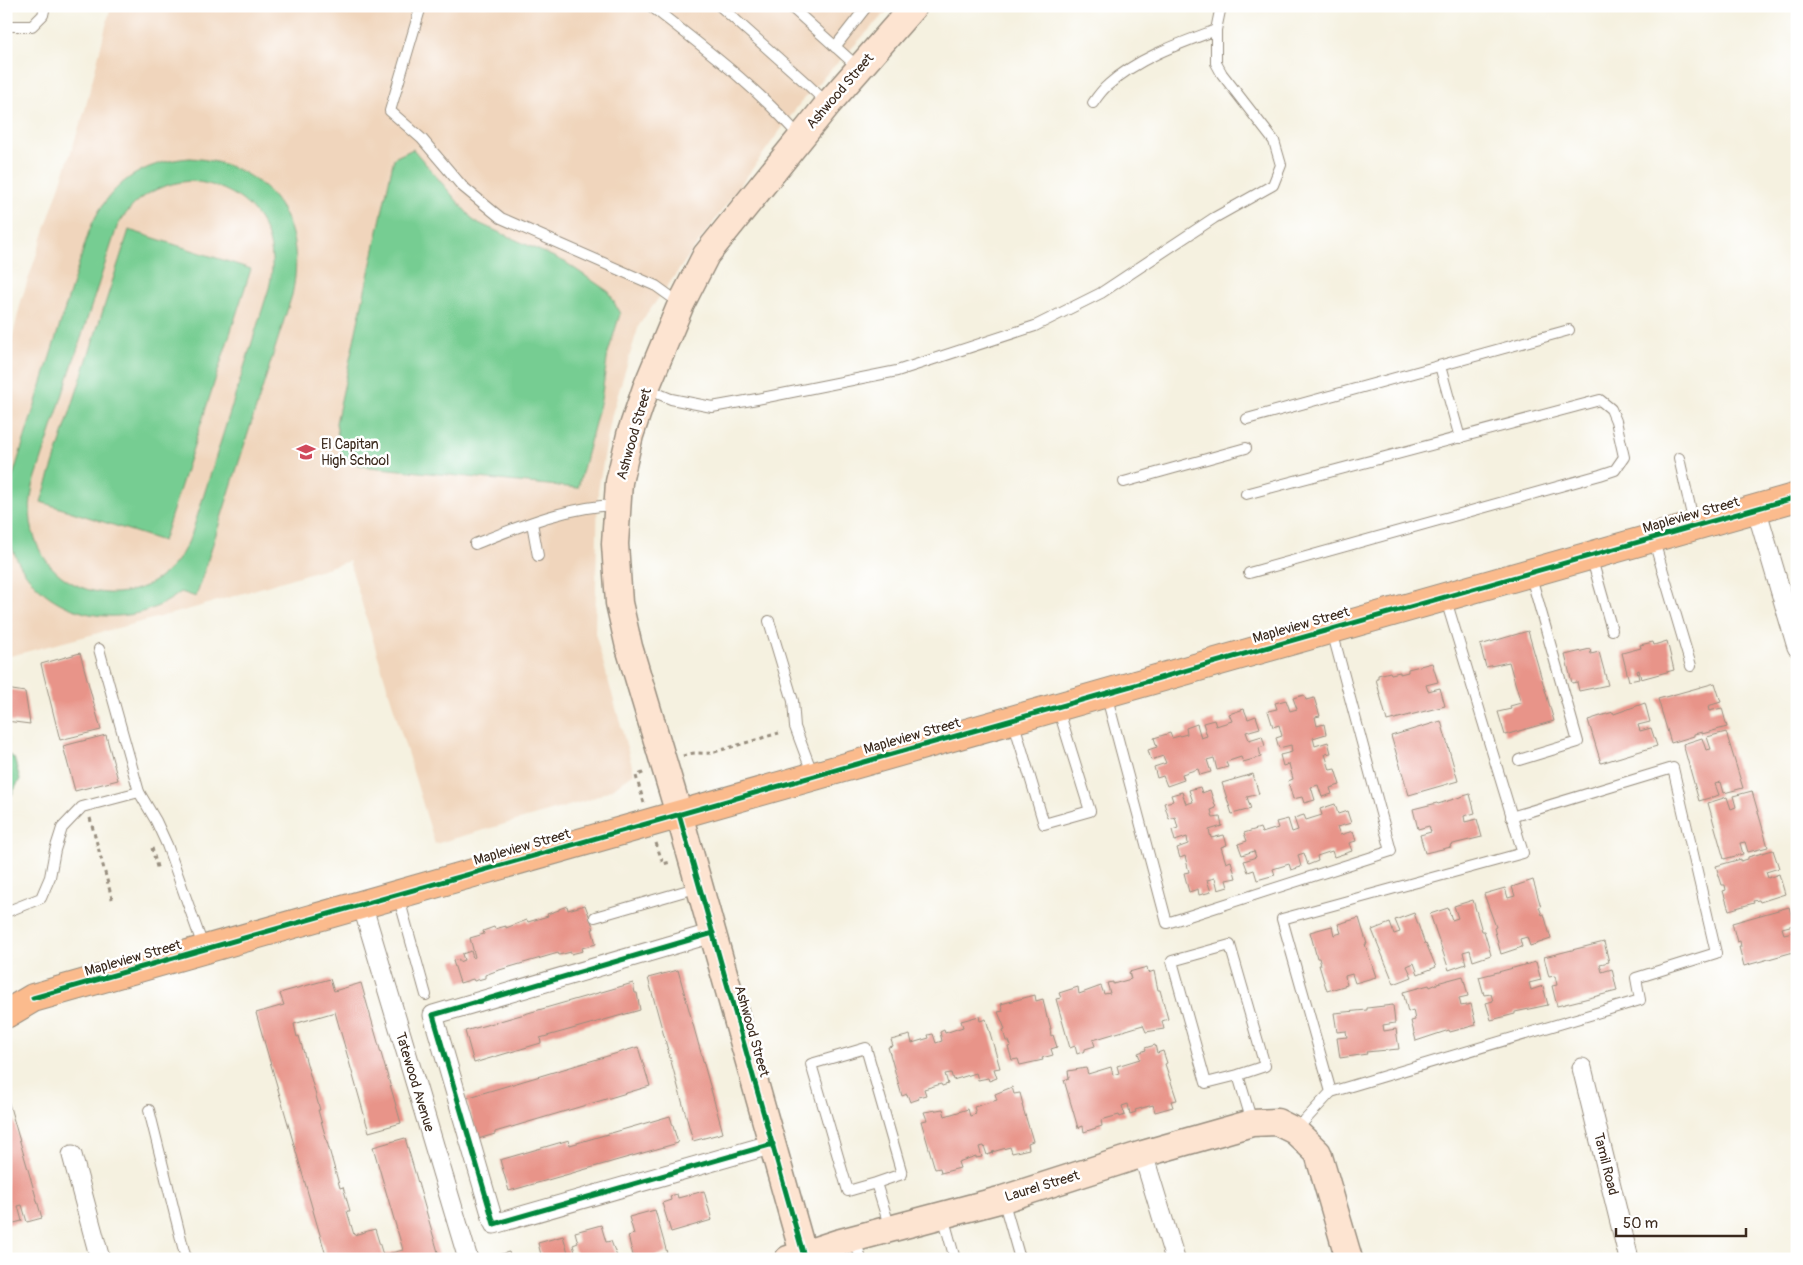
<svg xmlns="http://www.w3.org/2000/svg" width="1803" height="1265" viewBox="0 0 1803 1265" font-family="Pangolin,sans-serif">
	<rect width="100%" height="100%" fill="#fff"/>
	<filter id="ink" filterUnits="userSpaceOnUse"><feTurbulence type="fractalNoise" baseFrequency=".02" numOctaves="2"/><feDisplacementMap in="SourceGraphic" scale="10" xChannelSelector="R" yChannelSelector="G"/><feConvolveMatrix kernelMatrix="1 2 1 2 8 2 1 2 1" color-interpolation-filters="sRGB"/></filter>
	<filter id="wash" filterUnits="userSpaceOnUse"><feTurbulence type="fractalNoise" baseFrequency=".0096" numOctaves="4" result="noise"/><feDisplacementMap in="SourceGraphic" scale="20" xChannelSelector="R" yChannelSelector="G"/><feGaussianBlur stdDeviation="1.12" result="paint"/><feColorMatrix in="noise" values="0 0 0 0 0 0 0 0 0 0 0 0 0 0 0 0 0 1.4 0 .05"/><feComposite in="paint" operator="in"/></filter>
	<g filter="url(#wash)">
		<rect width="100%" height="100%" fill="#f5f1e0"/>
		<path fill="#f0d5bc" d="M111 6H892L803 99 639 325 612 414 598 490 595 633 634 773 614 788 589 800 435 844 349 561 194 608 6 657V363L22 298 85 110Z"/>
		<g fill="#76cd92" stroke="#587c58" fill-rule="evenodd">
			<path d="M413 149 474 221 565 262 609 292 620 314 608 353 601 400 578 488 360 466 341 454 336 423 394 158Z"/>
			<path d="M190 158C266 163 309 220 292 295L196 597 181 592C123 638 35 616 11 545 6 528 6 512 7 495L89 231C108 185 140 162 190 158ZM190 181C248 186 283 230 269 288L191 536C149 637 9 594 33 486L117 227C134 198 157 184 190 181Z"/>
			<path d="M129 230 251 269 163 541 41 502Z"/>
			<path d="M6 753 14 758 20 779 6 805Z"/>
		</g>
		<g id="blocks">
			<g fill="#e89489">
				<path d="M1528 631 1554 721 1505 735 1498 712 1511 709 1510 706 1521 703 1509 662 1486 667 1480 645Z"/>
				<path d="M1667 641 1674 670 1641 679 1639 670 1637 671 1639 679 1629 681 1622 653 1641 648 1640 645 1653 642 1654 645Z"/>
				<path d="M1590 649 1591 654 1599 652 1608 685 1579 691 1577 682 1572 683 1565 655Z"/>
				<path d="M80 653 101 730 60 740 41 664Z"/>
				<path d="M1432 663 1438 682 1426 685 1428 691 1440 688 1445 706 1387 721 1376 679H1378V675L1390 672 1391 674 1400 672V674L1408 672V669Z"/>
				<path d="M1715 683 1721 702 1708 706 1709 711 1722 708 1727 727 1702 734V732L1694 734V736L1671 743 1658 699Z"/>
				<path d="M6 689 25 692 30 724 6 721Z"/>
				<path d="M1304 695 1306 700 1314 698 1320 716 1315 717 1317 726 1324 724 1326 734 1313 738 1315 746 1328 742 1331 753 1325 754 1330 770 1335 769 1340 785 1330 788 1332 794 1322 797 1318 785 1311 787 1315 800 1304 803 1302 797 1293 799 1288 781 1293 779 1289 764 1283 766 1280 755 1292 752 1291 745 1279 748 1276 738 1282 736 1279 725 1273 727 1268 711 1277 709 1275 703 1286 700 1290 711 1297 709 1293 698Z"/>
				<path d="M1645 703 1650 722 1638 725 1640 731 1651 728 1657 746 1601 763 1588 720 1613 712 1614 714Z"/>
				<path d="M1244 709 1248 719 1256 716 1260 728 1246 732 1249 740 1262 736 1265 746 1259 748 1261 757 1243 762 1241 757 1226 762 1228 767 1217 770 1214 758 1207 760 1211 772 1200 775 1198 769 1182 774 1184 780 1167 786 1163 776 1157 778 1154 767 1166 763 1163 756 1151 760 1148 750 1157 747 1154 738 1170 733 1172 738 1187 734 1186 728 1197 724 1201 738 1207 736 1203 723 1214 720 1216 726 1232 721 1229 714Z"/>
				<path d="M1441 721 1458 781 1409 795 1391 736Z"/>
				<path d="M1726 732 1743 788 1724 793 1721 782 1715 784 1719 795 1699 801 1683 744 1702 738 1706 750 1711 749 1707 737Z"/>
				<path d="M106 735 118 780 75 791 63 746Z"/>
				<path d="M1253 774 1259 794 1247 797 1251 809 1232 814 1222 783Z"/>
				<path d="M1200 787 1202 793 1210 790 1216 808 1211 810 1213 818 1220 817 1222 826 1209 830 1211 838 1224 835 1227 845 1221 847 1226 863 1231 861 1236 878 1226 880 1228 887 1218 890 1215 878 1207 880 1211 892 1199 895 1198 889 1189 892 1184 873 1189 872 1185 856 1180 858 1177 848 1188 844 1187 837 1175 841 1172 830 1178 828 1175 817 1169 819 1164 803 1173 801 1171 795 1182 792 1186 804 1193 802 1189 790Z"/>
				<path d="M1752 791 1768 847 1748 852 1745 842 1740 843 1743 854 1724 859 1708 803 1727 797 1731 809 1736 807 1733 796Z"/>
				<path d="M1470 794 1475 813 1464 816 1465 822 1477 819 1482 837 1457 843 1450 845 1451 847 1425 853 1420 835 1431 832 1429 826 1418 829 1413 809 1437 803 1438 804Z"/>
				<path d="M1335 804 1338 814 1347 811 1351 823 1337 827 1340 835 1353 831 1356 841 1349 843 1352 851 1334 857 1332 851 1317 856 1318 861 1308 865 1304 853 1298 855 1301 867 1291 870 1289 864 1273 869 1275 875 1257 880 1254 870 1248 872 1244 861 1256 857 1254 851 1242 855 1238 844 1247 841 1244 833 1260 828 1262 833 1278 828 1276 822 1288 819 1292 832 1298 830 1294 818 1304 815 1306 820 1322 815 1320 809Z"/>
				<path d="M1773 850 1779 868 1766 872 1768 878 1779 874 1785 894 1760 902 1759 900 1753 901 1754 903 1729 910 1723 891 1726 890 1725 885H1722L1716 866 1741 859V861L1748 859V857Z"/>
				<path d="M1533 880 1541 907H1539L1542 915 1544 914 1551 939 1530 946 1527 937 1520 939 1522 947 1501 954 1494 928 1496 927 1484 894 1505 888 1508 898 1515 896 1512 887Z"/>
				<path d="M1473 900 1482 931H1484L1491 955 1473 961 1470 950 1463 952 1466 964 1449 970 1430 914 1448 908 1452 920 1458 918 1454 906Z"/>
				<path d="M585 905 594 929H592L596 944 582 948 583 951 571 954V952L559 955 558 953 496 971 485 975V978L474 981 473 979 460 983 453 961 459 959V962L464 960 462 954 471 951 473 958 475 957 470 938 484 934 483 931 494 927 495 929 506 926V928L527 920 528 922 548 916 547 914 559 910V909L567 906 568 910Z"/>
				<path d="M1789 907 1794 925 1782 928 1784 934 1796 931 1797 951 1744 966 1739 947H1741L1740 941 1737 942 1732 923Z"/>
				<path d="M1414 913 1425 944 1426 943 1436 967 1418 974 1414 963 1407 966 1412 977 1394 984 1372 930 1390 923 1394 934 1400 932 1395 920Z"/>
				<path d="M1359 918 1367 944H1365L1376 977 1355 983 1352 974 1345 976 1347 985 1327 991 1319 965H1321L1319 958H1317L1310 932 1332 926 1334 935 1341 933 1338 924Z"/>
				<path d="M1604 942 1609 962 1600 964 1602 972 1612 969 1617 991 1557 1006 1552 986 1557 985 1555 976 1549 977 1544 957Z"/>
				<path d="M1536 962 1541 980 1529 983 1531 990 1543 986 1548 1005 1515 1012V1014L1491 1020 1486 1003 1493 1001 1491 994 1484 995 1479 977Z"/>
				<path d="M1147 967 1148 973 1154 971 1158 990H1160L1168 1019 1162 1021 1164 1029 1146 1032 1143 1025 1093 1040 1095 1046 1085 1049V1051L1077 1054 1075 1046 1070 1048 1056 999 1061 998 1059 993 1078 987 1079 994 1101 986 1104 994 1110 993 1107 983 1113 982V984L1131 979 1129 972Z"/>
				<path d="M678 970 723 1133 693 1141 648 978Z"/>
				<path d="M1463 976 1468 996 1459 998 1461 1006 1471 1004 1476 1025 1450 1032 1449 1030 1416 1041 1411 1021 1415 1020 1413 1010 1408 1012 1403 992 1429 985 1430 987 1437 984V983Z"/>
				<path d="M330 979 334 991 361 983 401 1123 369 1132 335 1012 294 1024 297 1037 299 1036 320 1110H318L320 1117 340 1188 343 1187 350 1211H347L354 1235 375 1229 383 1255 403 1250 373 1147 405 1138 440 1259H356V1257L349 1259H327L256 1013 284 1005 280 994 283 992Z"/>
				<path d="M633 983 635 993H637L640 1010 540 1038 541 1043 474 1063 465 1031Z"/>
				<path d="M1035 995 1036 1001 1043 999 1047 1018H1048L1051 1029H1050L1051 1036 1053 1035 1057 1047 1051 1049 1053 1055 1042 1058 1043 1060 1020 1065 1018 1059 1012 1060 1008 1047 1011 1046 1009 1041H1006L1003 1030 1005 1029 998 1012 1003 1011 1001 1004Z"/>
				<path d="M1393 1005 1395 1023 1383 1025 1384 1031 1396 1029 1399 1049 1366 1052 1367 1054 1340 1058 1337 1038 1347 1037 1346 1031 1337 1032 1334 1013 1367 1010V1008Z"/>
				<path d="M979 1016 980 1021 986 1019 1000 1068 994 1069 997 1078 989 1081 988 1078 978 1080 976 1073 953 1080 951 1073 945 1074 948 1084 942 1086 941 1084 924 1089 926 1095 918 1097 919 1099 910 1102 907 1094 902 1096 888 1047 893 1046 891 1040 910 1035 912 1043 929 1038 928 1035 933 1034 936 1043 942 1041 940 1032 944 1030 945 1033 963 1027 961 1021Z"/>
				<path d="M1155 1045 1157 1053 1163 1051 1167 1063 1165 1064 1177 1100 1171 1101 1173 1107 1155 1112 1153 1105 1135 1110 1136 1112 1130 1114 1128 1104 1122 1106 1125 1115 1120 1117 1119 1115 1101 1120 1102 1126 1084 1132 1083 1126 1078 1128 1064 1080 1069 1078 1068 1071 1086 1068 1088 1074 1111 1067 1113 1075 1119 1073 1117 1066 1140 1059 1138 1053 1146 1050 1145 1048Z"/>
				<path d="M638 1047 650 1086 495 1132V1134L478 1139 466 1098Z"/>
				<path d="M1012 1087 1014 1094 1020 1093 1023 1105H1022L1033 1141 1028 1143 1029 1149 1012 1153 1010 1147 992 1152 993 1153 987 1155 984 1146 979 1147 982 1157 976 1158V1156L958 1162 960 1168 941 1173 940 1168 935 1169 921 1121 927 1120 924 1112 943 1109 945 1116 968 1109 970 1116 976 1114 974 1107 997 1100 995 1094Z"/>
				<path d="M6 1093 42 1218 27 1222 22 1205 18 1206 22 1221 6 1225Z"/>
				<path d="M670 1116 678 1143 509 1191 500 1160 569 1140 570 1145Z"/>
				<path d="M704 1191 712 1220 671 1232 662 1203 671 1200 670 1196 677 1194 678 1198Z"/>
				<path d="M655 1210 667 1253 646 1259H634L628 1236 634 1234 629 1217Z"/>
				<path d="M601 1225 606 1242 611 1241 618 1259H577L573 1245 578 1243 575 1232Z"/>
				<path d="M563 1236 570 1259H542L538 1243Z"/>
				<path d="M509 1252 511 1259H487V1258Z"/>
			</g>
		</g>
	</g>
	<g filter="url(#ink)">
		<use href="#blocks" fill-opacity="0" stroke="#988e7f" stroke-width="1"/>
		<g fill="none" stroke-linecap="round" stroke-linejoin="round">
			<g stroke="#988e7f" stroke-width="12">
				<g id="lane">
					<path d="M421 6 390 111 422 139 462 186 501 218 656 286 681 304"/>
					<path d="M651 6C703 47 757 87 800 137"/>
					<path d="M720 6 806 83 828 104"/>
					<path d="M790 6 859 68"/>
					<path d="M6 26H32L43 15 45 6"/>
					<path d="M835 47 867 6"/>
					<path d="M1093 103C1097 97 1102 90 1108 85 1138 58 1178 44 1216 30"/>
					<path d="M1440 366 1460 438"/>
					<path d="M647 389 671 399 712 407 757 399 897 371 1035 326 1101 293 1214 218 1273 185 1281 165 1274 141 1222 74 1216 63V30L1221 6"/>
					<path d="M1247 419 1569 330"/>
					<path d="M1679 458 1694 524"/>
					<path d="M1124 482 1246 448"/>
					<path d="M1246 494 1600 400 1611 409 1616 421 1624 457 1615 470 1600 475 1249 573"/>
					<path d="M532 523 538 556"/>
					<path d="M1653 538 1691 666"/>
					<path d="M475 544C520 526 568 506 617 505"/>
					<path d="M1591 556 1612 630"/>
					<path d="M769 621 793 701 795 727 813 775"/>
					<path d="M99 649 139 792 156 821 167 845 204 949"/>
					<path d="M1106 694 1167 923 1391 851 1332 631"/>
					<path d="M1013 720 1044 824 1090 811 1058 708"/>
					<path d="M1519 760 1578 742 1530 573"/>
					<path d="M398 895 426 995"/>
					<path d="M6 912 41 898 50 877 55 850 62 828 82 807 139 792"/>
					<path d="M595 917 699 887"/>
					<path d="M1238 1075 1206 1083 1172 961 1230 945 1265 1066 1238 1075 1252 1122"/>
					<path d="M1331 1092 1640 1000 1636 978 1716 953 1673 768 1511 817"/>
					<path d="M149 1110 186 1259"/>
					<path d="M1295 1131 1331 1092 1282 919 1523 853 1445 597"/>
					<path d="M876 1183 848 1191 811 1064 866 1048 902 1174 876 1183 890 1228"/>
					<path d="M1003 1199 1020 1259"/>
					<path d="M943 1216 955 1259"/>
					<path d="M855 1239 861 1259"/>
				</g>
			</g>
			<g stroke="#988e7f" stroke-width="21">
				<g id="street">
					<path d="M1756 508 1797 647"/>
					<path d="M362 904 468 1259"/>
					<path d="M713 933 433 1015 494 1224 773 1144"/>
					<path d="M1582 1068 1629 1259"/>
					<path d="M1143 1154 1175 1259"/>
					<path d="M72 1155 100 1259"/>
				</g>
			</g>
			<g stroke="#988e7f" stroke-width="29">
				<g id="secondary">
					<path d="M803 1253 679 814 629 647 619 603 615 544 619 482 630 435 646 388 681 304 706 255 828 104 914 6"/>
					<path d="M788 1259 837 1243 1003 1199 1143 1154 1252 1123 1277 1122 1295 1131 1318 1153 1349 1259"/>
				</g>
			</g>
			<g stroke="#988e7f" stroke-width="30">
				<path id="primary" d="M6 1014 33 998 1797 497"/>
			</g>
			<g stroke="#988e7f" stroke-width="3" stroke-dasharray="4 4" stroke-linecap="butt">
				<path d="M683 756C696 751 698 754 711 753L779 733"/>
				<path d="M644 803 636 776 645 772"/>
				<path d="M90 818 113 902"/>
				<path d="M656 843 663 864 671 862"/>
				<path d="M152 848 158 871"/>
			</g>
			<use href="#lane" stroke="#fff" stroke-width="10"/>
			<use href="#street" stroke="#fff" stroke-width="19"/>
			<use href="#secondary" stroke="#fde4d1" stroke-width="26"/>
			<use href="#primary" stroke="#fbbb8d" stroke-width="28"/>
			<g stroke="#fff" stroke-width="8">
				<g id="cycleway">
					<path d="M679 814 803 1253"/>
					<path d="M713 933 433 1015 494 1224 773 1144"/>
					<path d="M33 998 1797 497"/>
				</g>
			</g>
			<use href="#cycleway" stroke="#00873e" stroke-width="5"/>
		</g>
	</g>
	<defs>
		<g id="school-bare" transform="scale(1.5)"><path d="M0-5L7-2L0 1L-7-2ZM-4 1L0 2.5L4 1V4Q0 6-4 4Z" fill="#d1495b" stroke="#fff" stroke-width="2.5" paint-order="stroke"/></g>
	</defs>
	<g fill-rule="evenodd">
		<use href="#school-bare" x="306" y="452"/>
	</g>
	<g text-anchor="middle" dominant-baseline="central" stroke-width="5" stroke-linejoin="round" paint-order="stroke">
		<g font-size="14" fill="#3b2a1e" stroke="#fff">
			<text transform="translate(840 91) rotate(-49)">Ashwood Street</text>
			<text transform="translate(634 434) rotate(-74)">Ashwood Street</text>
			<text transform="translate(1691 515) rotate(-16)">Mapleview Street</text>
			<text transform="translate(1301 625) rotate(-16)">Mapleview Street</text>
			<text transform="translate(912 736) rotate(-16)">Mapleview Street</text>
			<text transform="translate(522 847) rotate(-16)">Mapleview Street</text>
			<text transform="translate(133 958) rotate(-16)">Mapleview Street</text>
			<text transform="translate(752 1031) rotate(74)">Ashwood Street</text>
			<text transform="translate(415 1082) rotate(73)">Tatewood Avenue</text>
			<text transform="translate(1606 1164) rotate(76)">Tamil Road</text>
			<text transform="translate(1042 1186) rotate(-17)">Laurel Street</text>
		</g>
		<g font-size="14" fill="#3b2a1e" stroke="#fff" text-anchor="start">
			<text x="321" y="444">El Capitan<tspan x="321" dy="16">High School</tspan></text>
		</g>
	</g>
	<rect width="1803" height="1265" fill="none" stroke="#fff" stroke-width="25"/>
	<path d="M1616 1228v8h130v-8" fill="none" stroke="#3b2a1e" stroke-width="2.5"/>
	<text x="1623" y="1228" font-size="15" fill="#3b2a1e" stroke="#ffffff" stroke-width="4" paint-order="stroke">50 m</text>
</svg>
